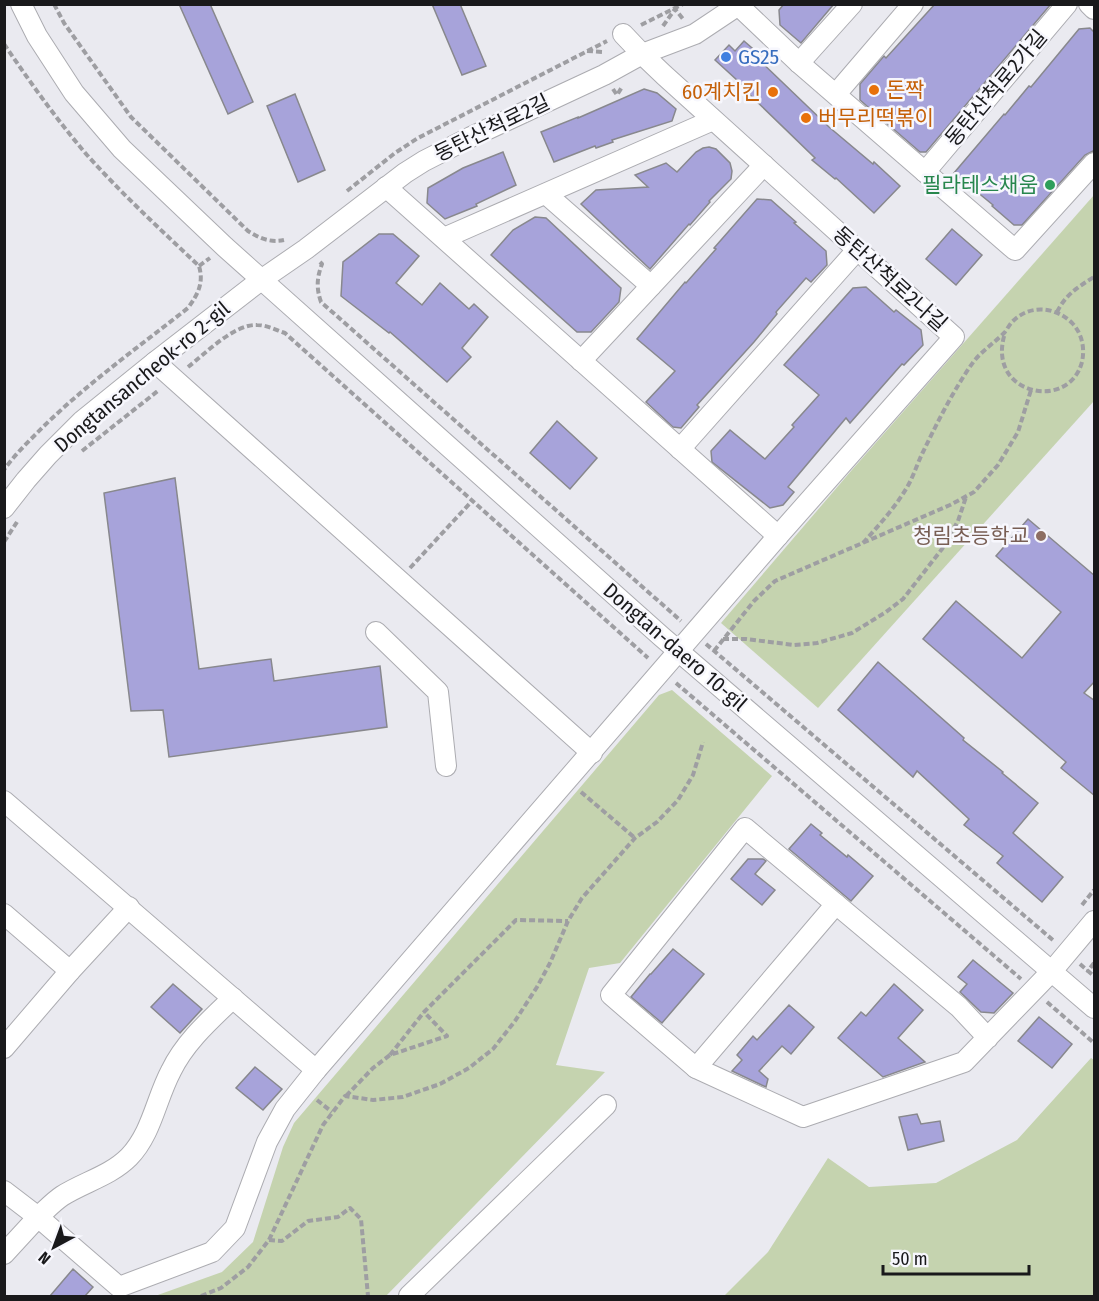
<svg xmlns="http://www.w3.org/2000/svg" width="1099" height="1301" viewBox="0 0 1099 1301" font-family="'Fira Sans Condensed','Noto Sans KR',sans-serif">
	<rect width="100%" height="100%" fill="#eaeaf0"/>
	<g fill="#c5d3af">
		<path d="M1094 195V401L818 708 721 623 851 471Z"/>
		<path d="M672 690 772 776 620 963 589 968 556 1065 605 1072 386 1296H155L222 1272 253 1242 283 1147 294 1123 659 695Z"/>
		<path d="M1091 1058 1094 1060V1296H724L768 1252 828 1158 869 1187 936 1183 1017 1140Z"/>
	</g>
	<g fill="#a7a3da" stroke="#88888d" stroke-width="1.5">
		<path d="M179 4H210L253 102 228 114Z"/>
		<path d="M432 4H460L486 66 462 75Z"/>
		<path d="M784 4H834L801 43 780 25 779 10Z"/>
		<path d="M935 4H1051L926 152H920L860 100V84L884 56 886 58Z"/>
		<path d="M1090 28 1095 33V150L1085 155 1022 225H1014L992 206 993 205 954 173 1004 114 1005 115 1029 86 1031 87 1079 29Z"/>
		<path d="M744 41 759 54 756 57 829 127 873 164 874 162 900 186 874 213 836 178 835 179 812 160 815 158 749 94 750 92 715 60 729 45 735 51Z"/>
		<path d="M644 89 657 93 676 109 672 121 612 140 613 142 596 148 595 146 554 162 541 132 578 117V118Z"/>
		<path d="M295 94 325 170 298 182 267 106Z"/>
		<path d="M709 147 716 149 730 163 732 171 731 179 709 201 710 202 690 225 689 224 650 269 581 204 596 190 648 187 635 175 666 163 677 172 696 152 703 148Z"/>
		<path d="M503 152 516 185 476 204 477 206 445 219 427 203 428 188 463 168Z"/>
		<path d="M757 199 771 200 796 222 794 223 826 251 827 265 811 282 806 278 776 312 777 314 754 342 697 405 699 407 681 428 673 427 646 402 675 371 637 339 685 282 686 283 716 249 714 248Z"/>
		<path d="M535 217 546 218 621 288 619 302 591 332H577L491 255 513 230Z"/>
		<path d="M952 229 982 255 956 285 926 259Z"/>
		<path d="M379 234H393L419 256 396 283 422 305 440 283 469 309 474 304 488 317 462 348 471 357 447 382 390 332 389 333 341 296 343 262Z"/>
		<path d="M866 287 894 312 896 310 921 330 923 345 904 365 902 364 850 423 846 418 788 487 794 492 783 505 770 508 712 462 711 451 730 430 765 459 794 427 792 425 819 395 784 365 853 288Z"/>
		<path d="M557 421 597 458 570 489 530 453Z"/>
		<path d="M175 478 199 669 271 659 274 681 380 666 387 727 169 757 163 710 131 711 104 493Z"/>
		<path d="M1028 519 1095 576V681L1084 693 1095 701V796L1061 768 1066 762 923 639 956 601 1022 658 1061 612 996 556Z"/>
		<path d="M878 662 964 738 963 740 1003 772 1002 773 1038 803 1013 833 1063 877 1042 902 997 863 1003 856 964 825 969 819 917 771 913 777 838 710Z"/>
		<path d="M811 824 822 833 820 835 847 857 848 855 873 876 851 901 789 849Z"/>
		<path d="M748 859H763L766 861 755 874 775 890 762 905 731 879Z"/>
		<path d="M673 949 704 974 662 1023 631 997 650 974H651Z"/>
		<path d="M973 960 1013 993 994 1013 981 1012 960 992 967 984 958 977Z"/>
		<path d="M173 984 202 1009 180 1033 151 1007Z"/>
		<path d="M894 984 923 1010 898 1038 925 1062 883 1077 838 1038 861 1012 866 1016Z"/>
		<path d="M789 1005 814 1027 791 1054 782 1046 759 1071 768 1079 766 1087 732 1071 742 1060 737 1055 753 1036 757 1040Z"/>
		<path d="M1039 1017 1072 1044 1052 1068 1018 1041Z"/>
		<path d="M255 1067 282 1089 263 1110 236 1088Z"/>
		<path d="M917 1114 921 1124 940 1121 944 1141 908 1150 899 1117Z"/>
		<path d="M73 1269 93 1287 85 1296H50Z"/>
	</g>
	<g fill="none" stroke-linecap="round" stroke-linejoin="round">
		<g stroke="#acacb1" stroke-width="22">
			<g id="minor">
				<path d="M21 4 37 36 74 93 122 149 225 247 662 637 1094 1008"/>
				<path d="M1089 4 1094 9"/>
				<path d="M739 6 799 63 1015 250 1094 163"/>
				<path d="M799 63 852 4"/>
				<path d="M836 94 913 4"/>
				<path d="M925 172 1067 4"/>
				<path d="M386 187 778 536"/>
				<path d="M546 194 651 286"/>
				<path d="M444 238 713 120"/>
				<path d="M581 361 764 165"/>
				<path d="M155 362 592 753"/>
				<path d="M680 449 857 250"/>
				<path d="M4 508 26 480 48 455 82 421 155 362 261 280 306 249 405 173 424 161 471 137 604 75 642 54 695 34 740 4"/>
				<path d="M376 632 438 692 446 766"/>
				<path d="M4 801 316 1070 778 536 954 337 664 75 642 54 623 34"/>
				<path d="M4 914 70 971"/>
				<path d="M988 1038 959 1007 745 828 611 995 696 1068 803 1117 964 1062 1052 971 1094 921"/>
				<path d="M4 1048 70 971 129 907"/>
				<path d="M696 1068 836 904"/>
				<path d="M4 1191 38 1217C46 1210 53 1202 62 1196 84 1182 110 1176 129 1157 152 1133 156 1099 171 1071 185 1042 210 1020 233 998"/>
				<path d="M4 1254 38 1217 119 1287 212 1252 235 1228 267 1142 285 1109 316 1070"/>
				<path d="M409 1296 606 1105"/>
			</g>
		</g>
		<g stroke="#9e9ea2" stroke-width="4" stroke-dasharray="6 3" stroke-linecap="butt">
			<path d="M54 4 64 23 131 117 248 231C259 238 270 243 284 240"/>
			<path d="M641 25 683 4"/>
			<path d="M663 26 675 9 683 19"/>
			<path d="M4 44C30 82 57 120 87 155 122 194 161 230 199 266 204 283 198 294 188 308 136 349 81 388 35 435 24 446 13 457 4 470"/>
			<path d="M587 51 604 52"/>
			<path d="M613 89 617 95 622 87"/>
			<path d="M347 191 395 153 418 138 607 41"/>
			<path d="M320 262 322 264C317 277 316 288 321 302L681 621"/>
			<path d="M199 266 210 258"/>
			<path d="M1057 312C1066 294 1078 287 1094 277"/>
			<path d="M188 367C206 353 234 324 257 325 267 325 276 330 285 333L648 658"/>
			<path d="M82 451 159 390"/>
			<path d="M4 542 17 522"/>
			<path d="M863 543C878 526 894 509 906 489 913 478 917 464 923 452 938 421 954 389 974 361 983 350 994 343 1004 333 1007 330 1009 325 1012 322 1029 304 1056 306 1073 324 1082 334 1085 348 1082 362 1069 412 985 395 1005 333"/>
			<path d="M410 568 472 501"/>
			<path d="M723 639H746L794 645 817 643 852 633 886 612 903 599 942 549 958 521 966 497"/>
			<path d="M706 644 1054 941"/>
			<path d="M714 651 754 601 775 581 950 505 974 492 998 465 1018 432 1031 390"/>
			<path d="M676 683 1021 979"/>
			<path d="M581 792 635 838"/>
			<path d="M1082 905 1094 890"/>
			<path d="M1094 963 1088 971 1094 976"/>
			<path d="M1080 964 1088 971"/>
			<path d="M1047 1002 1094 1043"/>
			<path d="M390 1055 424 1012 516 920 568 921"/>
			<path d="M346 1096 373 1068 390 1055 447 1036 424 1012"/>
			<path d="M317 1100 332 1112"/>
			<path d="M269 1240 282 1241 308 1221 338 1217 350 1208 361 1219 368 1296"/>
			<path d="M201 1296 221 1288 248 1267 269 1240 323 1125 345 1096 373 1100 403 1097 440 1084 469 1068 493 1049 515 1021 537 987 550 963 568 921 582 898 635 838 657 822 678 800 693 775 703 742"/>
		</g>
		<use href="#minor" stroke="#fff" stroke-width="20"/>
	</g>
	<circle fill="#3f7fe0" stroke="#f7f7fd" stroke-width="2" cx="726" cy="57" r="6"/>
	<g fill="#e8710a" stroke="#f7f7fd" stroke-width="2">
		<circle cx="874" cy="90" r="6"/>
		<circle cx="773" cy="92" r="6"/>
		<circle cx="806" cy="118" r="6"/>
	</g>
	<circle fill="#2e9e5b" stroke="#f7f7fd" stroke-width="2" cx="1050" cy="185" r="6"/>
	<circle fill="#8d6e63" stroke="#f7f7fd" stroke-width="2" cx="1041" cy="536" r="6"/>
	<g text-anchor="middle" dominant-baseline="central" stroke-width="5" stroke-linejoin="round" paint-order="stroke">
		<g font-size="21" fill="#366cbe" stroke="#f7f7fd" text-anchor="start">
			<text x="738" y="57">GS25</text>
		</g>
		<g font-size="21" fill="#19191b" stroke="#f7f7fd">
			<text transform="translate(996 88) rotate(-50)">동탄산척로2가길</text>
			<text transform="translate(492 128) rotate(-26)">동탄산척로2길</text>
			<text transform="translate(890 279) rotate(42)">동탄산척로2나길</text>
			<text transform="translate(142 377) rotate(-40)">Dongtansancheok-ro 2-gil</text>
			<text transform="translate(675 647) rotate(41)">Dongtan-daero 10-gil</text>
		</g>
		<g font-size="21" fill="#c56008" stroke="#f7f7fd" text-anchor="start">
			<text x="886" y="90">돈짝</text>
			<text x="761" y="92" text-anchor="end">60계치킨</text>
			<text x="818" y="118">버무리떡볶이</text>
		</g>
		<g font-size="21" fill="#27864d" stroke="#f7f7fd" text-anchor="end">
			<text x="1038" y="185">필라테스채움</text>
		</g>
		<g font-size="21" fill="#785e54" stroke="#f7f7fd" text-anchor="end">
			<text x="1029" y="536">청림초등학교</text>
		</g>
	</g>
	<rect width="1099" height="1301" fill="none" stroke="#19191b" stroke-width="12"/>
	<g transform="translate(54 1247) rotate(221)" stroke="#f7f7fd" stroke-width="4.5" paint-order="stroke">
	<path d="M0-4.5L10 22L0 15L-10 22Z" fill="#19191b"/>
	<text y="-9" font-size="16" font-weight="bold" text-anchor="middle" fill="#19191b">N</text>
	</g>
	<path d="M883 1265v9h146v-9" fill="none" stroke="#19191b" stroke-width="3"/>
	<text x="892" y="1265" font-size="18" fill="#19191b" stroke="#f7f7fd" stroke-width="4.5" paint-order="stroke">50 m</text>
</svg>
